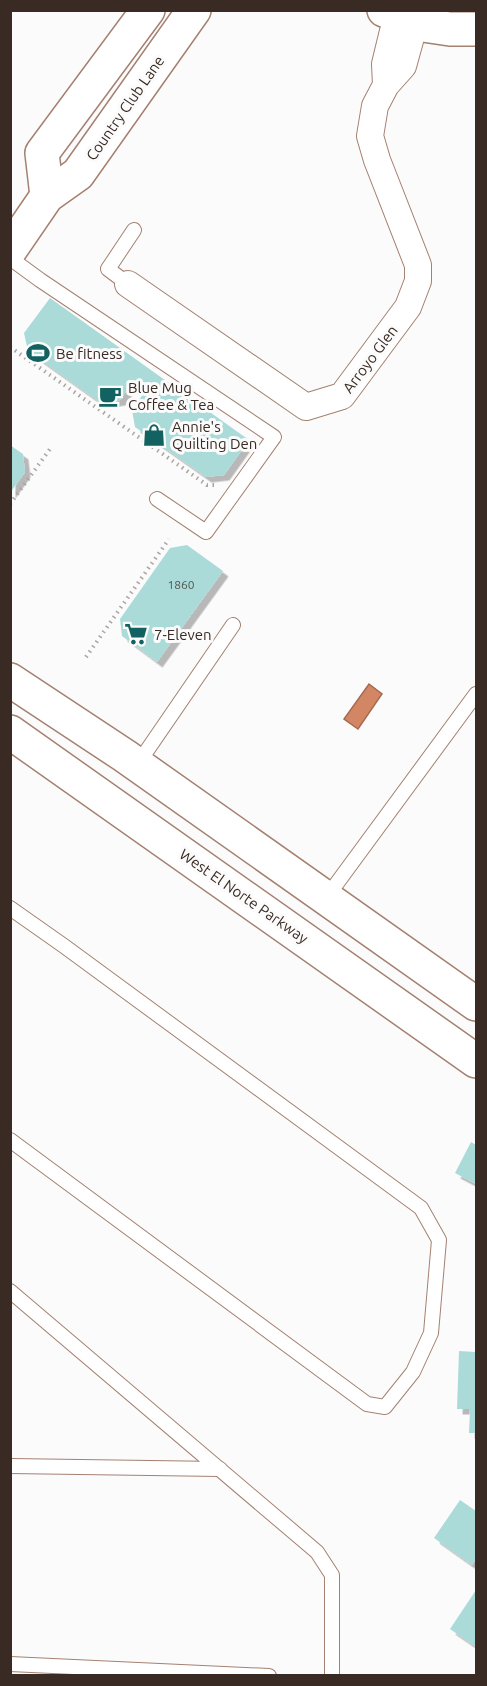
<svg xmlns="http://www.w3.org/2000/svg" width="487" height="1686" viewBox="0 0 487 1686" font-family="Ubuntu,sans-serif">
	<defs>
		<filter id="shadow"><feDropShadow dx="5.5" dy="5.5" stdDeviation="0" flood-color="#0004"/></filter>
	</defs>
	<rect width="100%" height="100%" fill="#fbfbfb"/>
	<path fill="#d38663" stroke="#a56a50" stroke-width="1.5" d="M369 684 382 694 358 729 344 719Z"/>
	<g fill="#aadbd9" filter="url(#shadow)">
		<path d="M50 298 249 440 224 475 206 477 135 427 132 410 144 393 131 384 120 400 101 403 28 351 24 333Z"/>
		<path d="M10 445 23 454 25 472 10 493Z"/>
		<path d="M187 545 223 571 157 662 122 636 120 619 170 548Z"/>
		<path d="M471 1142 476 1145V1184L455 1173Z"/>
		<path d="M459 1351 476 1352V1433H469L470 1409H457Z"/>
		<path d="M460 1500 476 1511V1558L472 1565 434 1538Z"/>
		<path d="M476 1590V1647L450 1629Z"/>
	</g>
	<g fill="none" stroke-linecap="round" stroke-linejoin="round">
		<g stroke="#a48171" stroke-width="16">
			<g id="lane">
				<path d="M10 258 40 280 274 437 206 532 157 499"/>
				<path d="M128 284 108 269 134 230"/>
				<path d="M137 765 233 625"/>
				<path d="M326 898 476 694"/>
				<path d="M10 908 64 946 421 1208 439 1240 431 1333 413 1372 385 1407 367 1404 10 1140"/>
				<path d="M10 1291 317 1552 332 1575V1676"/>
				<path d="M10 1466 220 1469"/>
				<path d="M10 1664 269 1676"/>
			</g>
		</g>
		<g stroke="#a48171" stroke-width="28">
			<path id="street" d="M128 284 306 407 342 396 408 307 418 281V265L377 160 370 136 375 106 386 85 403 66 411 37 404 19 393 31 385 64 386 85"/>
		</g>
		<g stroke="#a48171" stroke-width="36">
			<g id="secondary">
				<path d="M384 10 416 24 450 29H476"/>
				<path d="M47 196 42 153 148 10"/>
				<path d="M10 250 47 196 78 174 194 10"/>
				<path d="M10 680 125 756 476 1004"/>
				<path d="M10 732 476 1061"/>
			</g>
		</g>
		<g stroke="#aba5a2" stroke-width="4" stroke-dasharray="1.5 4.5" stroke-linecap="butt">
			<path d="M10 347 207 485H218"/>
			<path d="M10 504 50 449"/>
			<path d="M86 657 169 539"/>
		</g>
		<use href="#lane" stroke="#fff" stroke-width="14"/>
		<use href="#street" stroke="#fff" stroke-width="26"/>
		<use href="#secondary" stroke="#fff" stroke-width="33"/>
	</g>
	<defs>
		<g id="stadium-bare" transform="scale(1.8)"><path d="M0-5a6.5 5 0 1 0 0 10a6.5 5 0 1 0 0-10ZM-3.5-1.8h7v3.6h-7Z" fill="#116261" stroke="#fbfbfb" stroke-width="2.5" paint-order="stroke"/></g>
		<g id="cafe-bare" transform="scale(1.8)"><path d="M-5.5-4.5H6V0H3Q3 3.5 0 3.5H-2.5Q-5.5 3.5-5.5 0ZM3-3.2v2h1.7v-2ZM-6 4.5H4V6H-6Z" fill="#116261" stroke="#fbfbfb" stroke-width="2.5" paint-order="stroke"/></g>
		<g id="shop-bare" transform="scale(1.8)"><path d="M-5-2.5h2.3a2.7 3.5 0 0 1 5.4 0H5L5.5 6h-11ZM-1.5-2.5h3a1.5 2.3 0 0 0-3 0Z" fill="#116261" stroke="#fbfbfb" stroke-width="2.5" paint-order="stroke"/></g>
		<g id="supermarket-bare" transform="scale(1.8)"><path d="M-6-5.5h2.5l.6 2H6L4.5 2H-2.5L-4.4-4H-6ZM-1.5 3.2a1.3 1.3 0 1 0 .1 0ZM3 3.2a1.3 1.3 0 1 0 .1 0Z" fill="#116261" stroke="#fbfbfb" stroke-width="2.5" paint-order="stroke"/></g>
	</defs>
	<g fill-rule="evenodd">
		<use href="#stadium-bare" x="38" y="353"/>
		<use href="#cafe-bare" x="110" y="396"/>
		<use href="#shop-bare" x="154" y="435"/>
		<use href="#supermarket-bare" x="136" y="634"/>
	</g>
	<g text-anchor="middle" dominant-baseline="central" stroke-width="6" stroke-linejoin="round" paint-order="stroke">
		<g font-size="12" fill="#555650">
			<text x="181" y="584">1860</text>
		</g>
		<g font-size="15" fill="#392a23" stroke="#fbfbfb">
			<text transform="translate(125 108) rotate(-55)">Country Club Lane</text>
			<text transform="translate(370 359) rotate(-53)">Arroyo Glen</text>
			<text transform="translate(244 896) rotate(35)">West El Norte Parkway</text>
		</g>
		<g font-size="15" fill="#392a23" stroke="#fbfbfb" text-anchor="start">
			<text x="56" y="353">Be fitness</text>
			<text x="128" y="387">Blue Mug<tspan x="128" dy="17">Coffee &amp; Tea</tspan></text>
			<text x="172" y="426">Annie's<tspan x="172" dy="17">Quilting Den</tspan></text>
			<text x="154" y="634">7-Eleven</text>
		</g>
	</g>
	<rect width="487" height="1686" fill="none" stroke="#392a23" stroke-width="24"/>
</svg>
